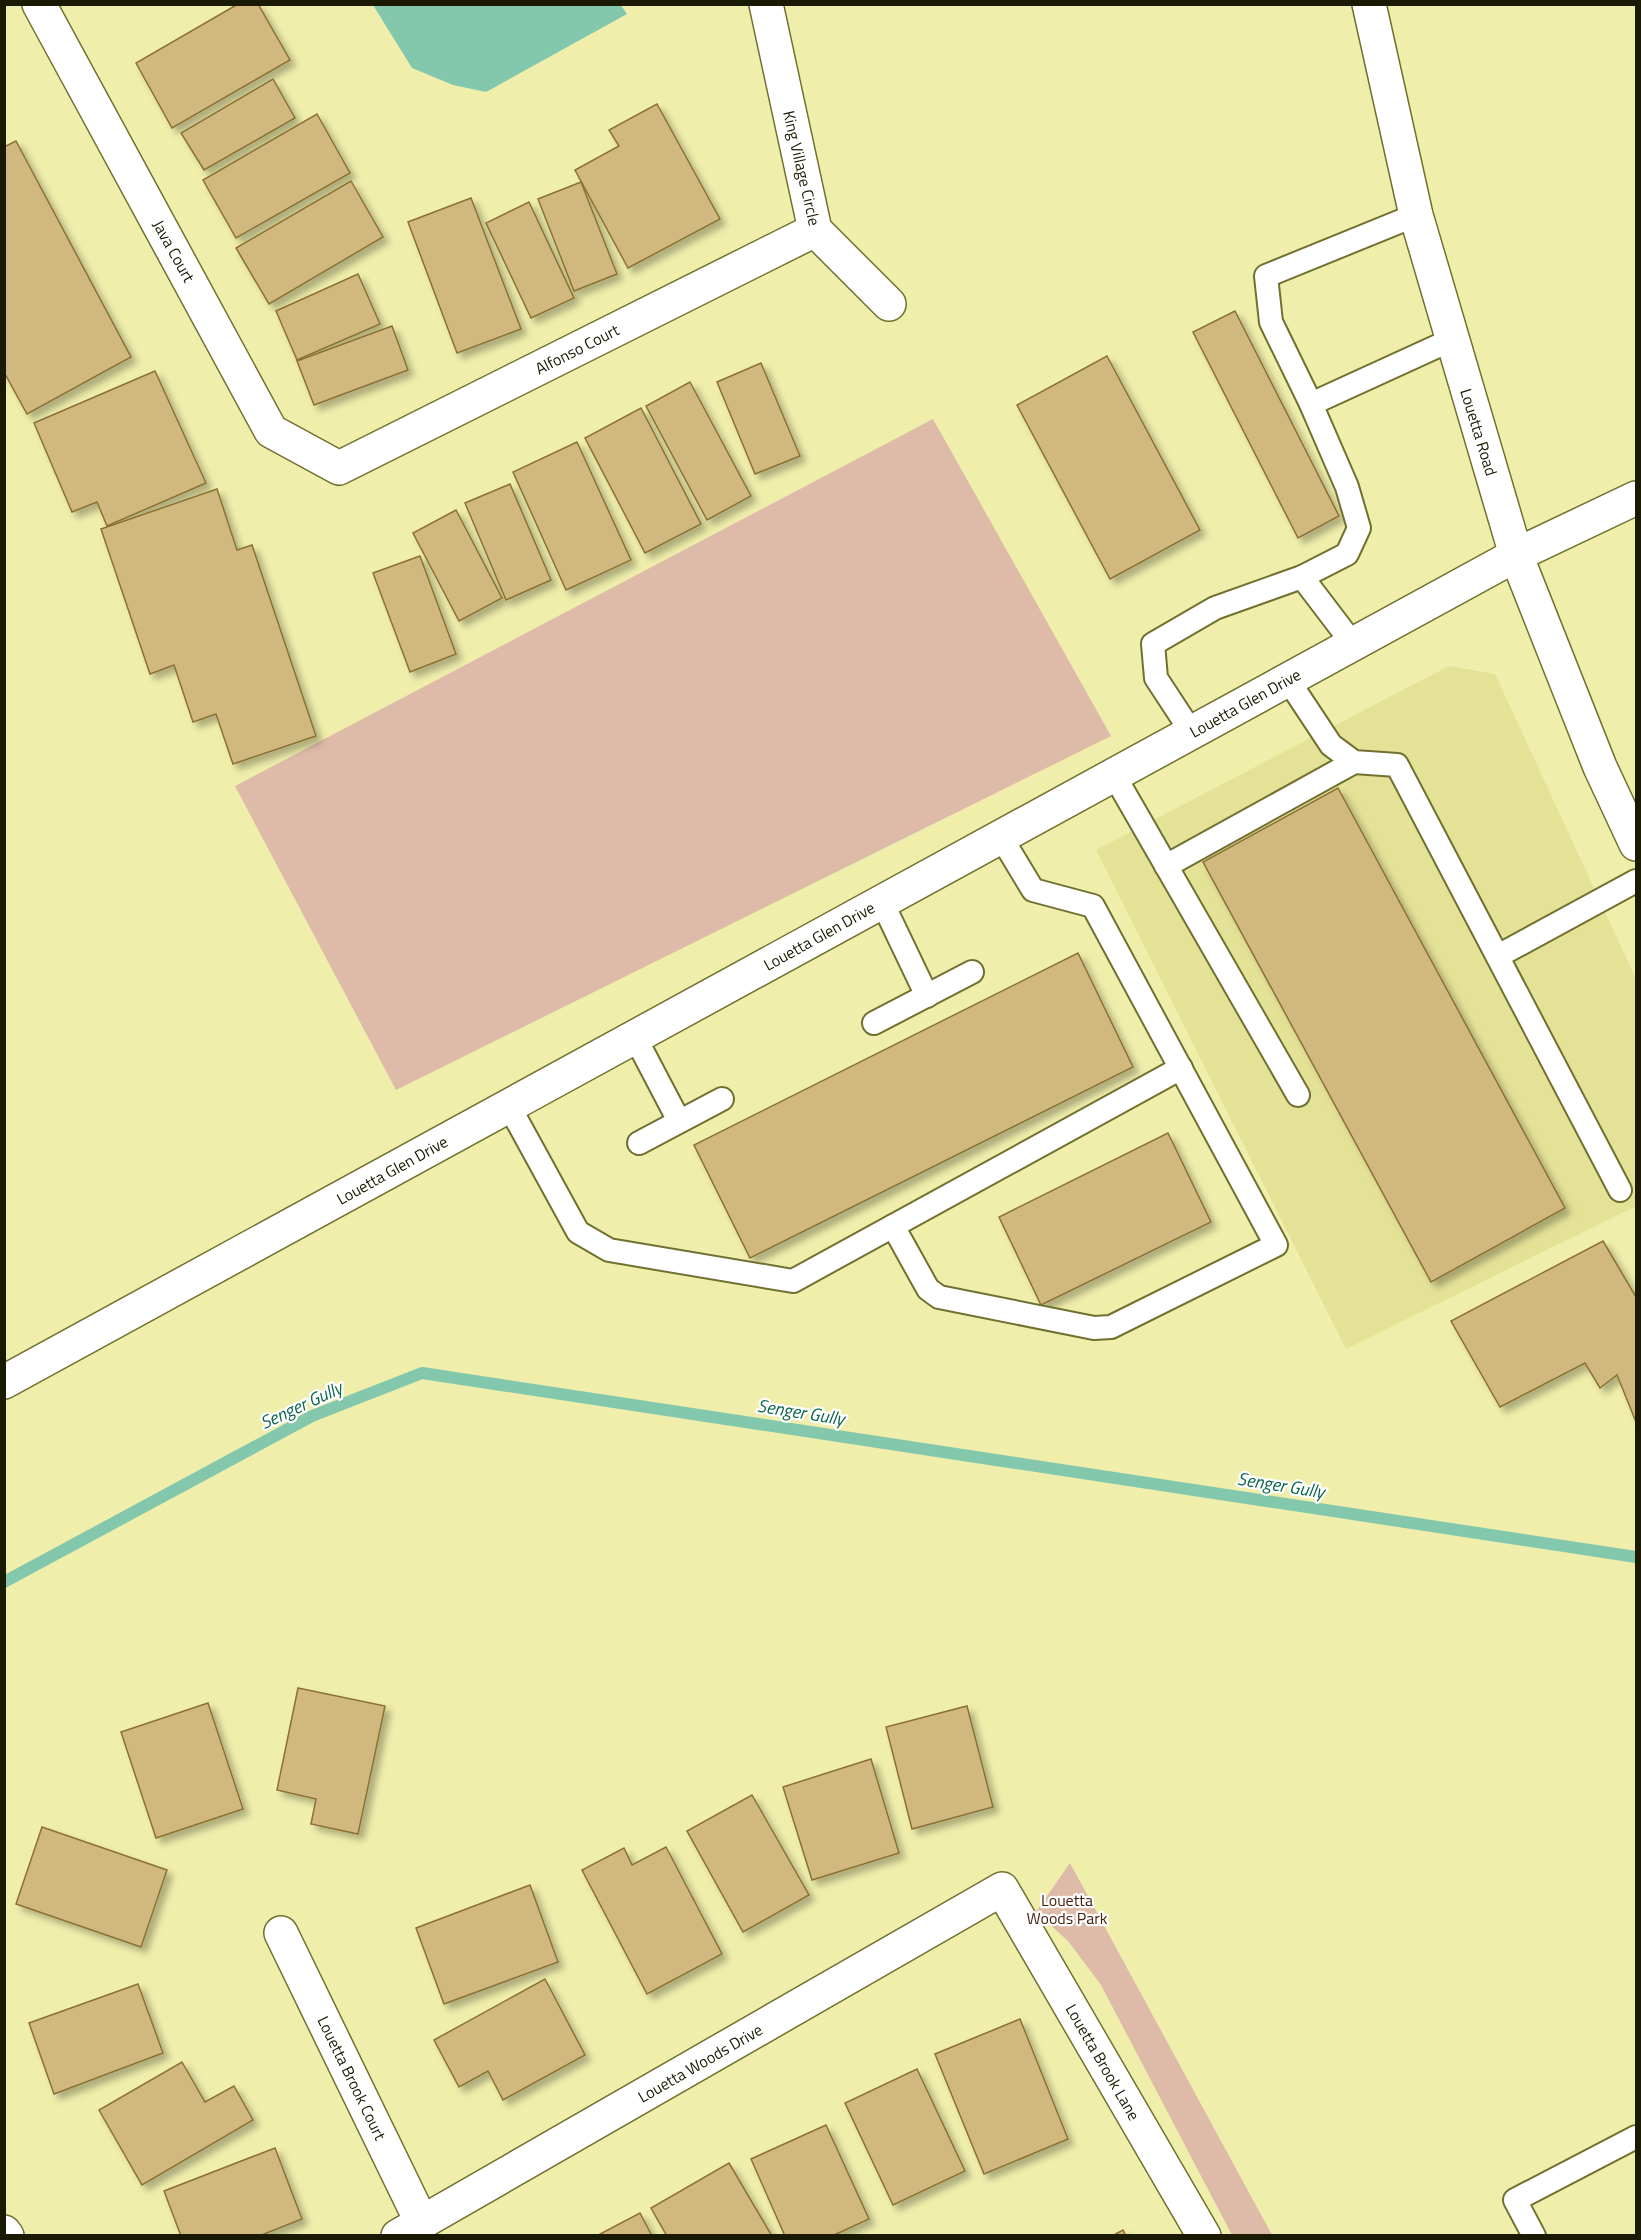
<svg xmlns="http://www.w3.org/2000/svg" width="1641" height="2240" viewBox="0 0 1641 2240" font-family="'Titillium Web',sans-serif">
	<defs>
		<filter id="shadow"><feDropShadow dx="5.5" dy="5.5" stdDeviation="3" flood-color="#0004"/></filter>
	</defs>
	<rect width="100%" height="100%" fill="#efeeab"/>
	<path fill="#e4e297" d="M1449 666 1495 674 1636 979V1206L1346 1349 1096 850Z"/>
	<g fill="#debaa8">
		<path d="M933 419 1111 736 396 1090 235 786Z"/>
		<path d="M1070 1863 1272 2235H1232L1101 1985 1068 1941 1036 1912Z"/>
	</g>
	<path fill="#83c8ac" d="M620 4 627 14 486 92 453 85 412 68 373 5Z"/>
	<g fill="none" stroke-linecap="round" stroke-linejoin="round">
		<path stroke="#83c8ac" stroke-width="12" d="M4 1582 312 1416 422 1373 1636 1557"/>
	</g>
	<g fill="#d1b87e" stroke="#8a7134" stroke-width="1.5" filter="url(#shadow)">
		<path d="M238 4H258L290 60 172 128 136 63Z"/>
		<path d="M273 79 295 118 204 170 181 133Z"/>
		<path d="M657 104 720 219 628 268 575 170 619 146 609 130Z"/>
		<path d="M317 114 350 173 236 238 203 180Z"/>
		<path d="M16 141 131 357 27 414 4 372V147Z"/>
		<path d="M351 181 383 237 269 304 236 248Z"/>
		<path d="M581 182 617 274 574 291 538 199Z"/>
		<path d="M471 198 521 329 457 353 408 222Z"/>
		<path d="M529 202 574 298 531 318 486 223Z"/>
		<path d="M358 274 380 324 297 360 276 311Z"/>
		<path d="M1235 311 1339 516 1298 538 1193 332Z"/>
		<path d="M392 326 408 370 314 405 297 361Z"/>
		<path d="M1107 356 1200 530 1110 579 1017 405Z"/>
		<path d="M761 363 800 456 755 474 717 382Z"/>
		<path d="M155 371 206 483 107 526 97 502 72 512 34 423Z"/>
		<path d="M690 382 751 496 707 520 646 406Z"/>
		<path d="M641 408 701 524 645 553 585 438Z"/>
		<path d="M577 442 631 560 566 590 513 472Z"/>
		<path d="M510 484 551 580 506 600 465 503Z"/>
		<path d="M217 489 237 550 252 545 316 736 233 764 216 714 193 722 174 665 150 674 101 529Z"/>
		<path d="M456 510 502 598 459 621 413 533Z"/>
		<path d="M420 556 456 654 410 672 373 573Z"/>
		<path d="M1338 788 1565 1208 1431 1282 1203 862Z"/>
		<path d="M1078 953 1133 1067 750 1258 694 1145Z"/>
		<path d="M1168 1133 1211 1222 1041 1305 999 1217Z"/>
		<path d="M1603 1241 1636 1297V1422L1617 1375 1600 1388 1585 1363 1500 1407 1451 1321Z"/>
		<path d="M298 1688 385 1706 358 1834 311 1824 316 1799 277 1790Z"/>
		<path d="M208 1703 243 1809 156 1838 121 1732Z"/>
		<path d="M967 1706 993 1807 912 1829 886 1727Z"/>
		<path d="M871 1759 899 1853 812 1880 783 1787Z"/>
		<path d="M752 1795 809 1895 743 1932 687 1831Z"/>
		<path d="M42 1827 167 1870 141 1947 16 1904Z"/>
		<path d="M666 1847 722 1954 647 1994 582 1870 624 1848 632 1865Z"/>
		<path d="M530 1885 558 1962 444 2004 416 1928Z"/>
		<path d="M545 1979 585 2055 503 2100 488 2071 459 2087 434 2040Z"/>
		<path d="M138 1984 163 2053 54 2094 29 2023Z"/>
		<path d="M1020 2019 1068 2139 984 2174 935 2054Z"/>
		<path d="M182 2062 205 2102 234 2086 253 2120 142 2185 99 2110Z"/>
		<path d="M917 2069 965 2171 893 2205 845 2103Z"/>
		<path d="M826 2125 869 2219 832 2236H785L751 2159Z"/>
		<path d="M275 2148 302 2219 259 2236H181L164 2191Z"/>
		<path d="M729 2163 772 2236H667L651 2208Z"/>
		<path d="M640 2213 652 2236H601L600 2234Z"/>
		<path d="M1123 2230 1126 2236H1112Z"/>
	</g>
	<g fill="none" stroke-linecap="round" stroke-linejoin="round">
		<g stroke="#727030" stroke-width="26">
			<g id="lane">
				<path d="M1416 215 1266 276 1271 322 1311 404 1451 340"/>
				<path d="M1302 577 1347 554 1359 528 1347 487 1311 404"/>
				<path d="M1288 680 1331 745 1354 762 1397 765 1620 1190"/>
				<path d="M1192 733 1156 678 1153 644 1215 608 1302 577 1353 644"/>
				<path d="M1114 775 1298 1095"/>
				<path d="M1166 866 1354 762"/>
				<path d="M882 902 927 996"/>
				<path d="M1498 956 1636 881"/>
				<path d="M874 1023 972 972"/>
				<path d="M635 1037 679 1121"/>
				<path d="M509 1106 578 1232 609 1250 793 1281 1181 1068"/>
				<path d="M639 1143 722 1099"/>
				<path d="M893 1226 928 1289 939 1297 1094 1328 1111 1327 1276 1245 1093 906 1033 890 1001 837"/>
				<path d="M1534 2236 1515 2200 1636 2137"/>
			</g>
		</g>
		<g stroke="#727030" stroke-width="36">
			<g id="street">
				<path d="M39 4 271 431 339 468 815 230"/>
				<path d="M766 4 815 230 889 304"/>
				<path d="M1516 555 1636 498"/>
				<path d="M281 1933 422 2223"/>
				<path d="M4 2232 7 2236"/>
				<path d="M398 2236 1002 1889 1204 2236"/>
			</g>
		</g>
		<g stroke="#727030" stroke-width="36">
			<g id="secondary">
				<path d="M1369 4 1416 215 1516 555 1600 767 1636 844"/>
				<path d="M4 1382 1516 555"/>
			</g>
		</g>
		<use href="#lane" stroke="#fff" stroke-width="22"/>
		<use href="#street" stroke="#fff" stroke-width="33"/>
		<use href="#secondary" stroke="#fff" stroke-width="33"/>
	</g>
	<g text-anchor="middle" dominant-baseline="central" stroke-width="4.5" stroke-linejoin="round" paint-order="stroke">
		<g font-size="16" fill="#1a1901" stroke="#fff">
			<text transform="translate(802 168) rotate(77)">King Village Circle</text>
			<text transform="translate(174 251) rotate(61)">Java Court</text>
			<text transform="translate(577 349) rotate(-27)">Alfonso Court</text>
			<text transform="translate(1479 432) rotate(73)">Louetta Road</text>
			<text transform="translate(1245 703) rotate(-29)">Louetta Glen Drive</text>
			<text transform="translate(819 936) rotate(-29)">Louetta Glen Drive</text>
			<text transform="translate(392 1170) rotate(-29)">Louetta Glen Drive</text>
			<text transform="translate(1103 2062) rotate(60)">Louetta Brook Lane</text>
			<text transform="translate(700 2063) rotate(-30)">Louetta Woods Drive</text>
			<text transform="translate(352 2078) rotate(64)">Louetta Brook Court</text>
		</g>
		<g font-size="16" fill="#431d08" stroke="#fff">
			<text x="1067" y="1900">Louetta<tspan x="1067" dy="18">Woods Park</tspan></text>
		</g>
		<g font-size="18" font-style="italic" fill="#0b654b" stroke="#fff">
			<text transform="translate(301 1405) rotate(-25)">Senger Gully</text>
			<text transform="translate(801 1412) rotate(9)">Senger Gully</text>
			<text transform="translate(1281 1485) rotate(9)">Senger Gully</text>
		</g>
	</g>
	<rect width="1641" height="2240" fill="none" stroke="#1a1901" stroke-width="12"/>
</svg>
